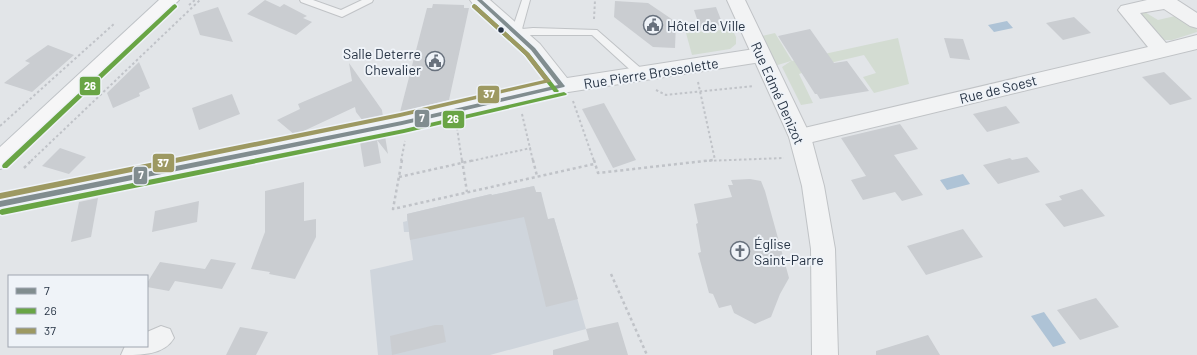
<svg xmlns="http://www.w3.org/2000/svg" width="1197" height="355" viewBox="0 0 1197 355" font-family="Barlow,sans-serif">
	<rect width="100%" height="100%" fill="#e2e5e8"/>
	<path fill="#cfd5dc" d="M534 186 536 192H541L543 202 544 220 554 218 586 329 490 355H378L370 270 413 260 409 232H404L403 222 407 221V214L491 194 492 195Z"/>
	<g fill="#d3dcd2">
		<path d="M1143 11 1158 20 1175 16 1196 25 1197 32 1172 40H1163L1135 13Z"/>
		<path d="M732 29 736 37V44L730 49 692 55 686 33Z"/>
		<path d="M775 33 792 61 898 38 909 84 874 93 863 77 876 73 864 55 830 63 799 74 813 103 801 105 782 67 791 61 771 67 757 37Z"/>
	</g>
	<g fill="#aec3d6">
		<path d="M1007 21 1013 28 994 32 988 25Z"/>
		<path d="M963 174 970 184 947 190 940 180Z"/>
		<path d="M1044 312 1066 343 1053 347 1031 316Z"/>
	</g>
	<g fill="#cacdd1">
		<path d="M265 0 280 7 284 4 307 16 303 18 312 22 296 35 247 14Z"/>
		<path d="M615 1 648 3 676 22 675 48 653 47 614 17Z"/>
		<path d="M433 4 464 5V8H469L449 100 400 112 427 8H432Z"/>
		<path d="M218 7 233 42 200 35 193 15Z"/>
		<path d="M716 7 723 25 700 28 694 10Z"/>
		<path d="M1074 17 1091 33 1063 40 1046 23Z"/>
		<path d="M810 29 834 63 847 61 869 91 820 99 817 94H815L778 36Z"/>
		<path d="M944 38 963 39 970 60 950 58Z"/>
		<path d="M48 45 74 55 32 92 4 83 30 63 25 61Z"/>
		<path d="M139 62 150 88 139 93 140 96 113 108 107 93Z"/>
		<path d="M349 63 382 110 383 117 363 121 356 112 355 107 295 135 277 120 300 109 298 104 352 81Z"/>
		<path d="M1164 72 1192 99 1170 105 1142 77Z"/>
		<path d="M232 94 240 114 199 130 192 108Z"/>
		<path d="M604 103 636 160 613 168 582 109Z"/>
		<path d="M1006 106 1020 123 987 132 973 114Z"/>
		<path d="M900 124 918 149 894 155 923 195 902 201 895 192 863 200 851 180 866 176 841 138Z"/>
		<path d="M385 136 388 154 377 140 381 163 364 167 360 142Z"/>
		<path d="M60 148 86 157 69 174 42 166Z"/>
		<path d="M1027 157 1040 172 998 184 983 165 1010 158 1012 160Z"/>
		<path d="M750 179 761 181 765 191 789 278 780 294 771 317 755 324 734 313 731 305 719 308 713 294 709 293 698 253 701 252 696 224 698 223 694 204 732 197 728 185H733L731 180Z"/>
		<path d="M304 182V221L316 219V237L295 279 269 274 270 272 251 269 265 232V191Z"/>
		<path d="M534 186 536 192H541L548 219 554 218 578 299 546 307 524 217 410 240 407 214 491 194 492 195Z"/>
		<path d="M1082 189 1105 216 1064 227 1045 204 1062 200 1059 196Z"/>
		<path d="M98 198 91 237 71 242 79 202Z"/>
		<path d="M199 201 197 222 152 232 155 211Z"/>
		<path d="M963 229 983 257 926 275 907 246Z"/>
		<path d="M211 259 236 263 222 289 175 281 169 291 147 287V283L160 262 205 269Z"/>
		<path d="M1096 298 1119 327 1080 340 1057 310Z"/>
		<path d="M618 322 628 355H553V350L589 340 586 329Z"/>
		<path d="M435 325H443L446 342 392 355 390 336Z"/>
		<path d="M240 327 268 332 256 355H226Z"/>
		<path d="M928 335 940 355H876V351Z"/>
	</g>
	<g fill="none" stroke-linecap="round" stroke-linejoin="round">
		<g stroke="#c0c3c6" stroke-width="2">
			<g id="service">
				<path d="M300 0H313L341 10 362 0H373L372 2 342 17 301 2Z"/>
				<path d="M522 0H530L522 29 533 28 597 30 644 71 646 74 644 77H638L592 35H513L511 33Z"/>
			</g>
		</g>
		<g stroke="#c0c3c6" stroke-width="2">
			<g id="minor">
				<path d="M470 0H490L540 44 567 78 761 48 768 50 771 55 768 60 761 62 562 93 402 131 0 214V194L402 115 548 82 526 54 473 4Z"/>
				<path d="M1147 0H1177L1197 13V28L1190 26 1164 9 1140 13 1166 43 1197 35V49L800 145 793 143 789 137 793 131 800 129 1148 47 1118 10 1121 6Z"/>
				<path d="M161 326 170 329 174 338C164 355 142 355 121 355L125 346H147V332Z"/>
			</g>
		</g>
		<g stroke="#c0c3c6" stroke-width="2">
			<path id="tertiary" d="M727 0H745L811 137 824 186 835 249 838 355H812L811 249 802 186 789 137Z"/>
		</g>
		<g stroke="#bec2c6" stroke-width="2">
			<path id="primary" d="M159 0H179L8 166 0 169V147Z"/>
		</g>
		<g stroke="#c0c3c8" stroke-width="2" stroke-dasharray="2.5 2.5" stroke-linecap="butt">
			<path d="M189 5 195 0"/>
			<path d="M594 19 595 0"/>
			<path d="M698 82 715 160"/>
			<path d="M656 90 666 95 754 86"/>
			<path d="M573 101 594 161"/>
			<path d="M522 114 533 161"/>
			<path d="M0 126 115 23"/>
			<path d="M457 128 462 161"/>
			<path d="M31 161 200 0"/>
			<path d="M401 161 405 141"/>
			<path d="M471 161 531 148"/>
			<path d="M704 161 784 158"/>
		</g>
		<g stroke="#c0c3c8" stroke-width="2.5" stroke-dasharray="3 3" stroke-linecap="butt">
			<path d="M402 160 393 209 594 164"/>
			<path d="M462 160 467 192"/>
			<path d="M533 160 537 176"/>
			<path d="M594 160 598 173 713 160"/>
			<path d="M24 168 32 160"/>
			<path d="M399 177 475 160"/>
			<path d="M611 274 647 355"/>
		</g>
		<use href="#service" fill="#f2f3f4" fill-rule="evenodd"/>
		<use href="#minor" fill="#f2f3f4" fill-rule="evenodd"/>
		<use href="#tertiary" fill="#f2f3f4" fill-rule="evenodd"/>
		<use href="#primary" fill="#f6f6f7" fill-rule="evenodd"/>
		<g stroke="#eff3f8" stroke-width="3">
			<path id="bus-1" d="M477 0H482L535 48 564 85 565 86 564 87 402 125 0 207V201L402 121 558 85 531 50Z"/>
		</g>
		<g stroke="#eff3f8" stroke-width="3">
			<g id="bus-2">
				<path d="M175 4 177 6V7L7 168H3L2 166 3 164 173 5Z"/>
				<path d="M474 4 476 5 529 53 558 90 559 91 558 92H554L525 55 472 7V6Z"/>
				<path d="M564 92 567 94 566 95 404 133 2 215 0 214V210L2 209 404 129Z"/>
			</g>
		</g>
		<g stroke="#eff3f8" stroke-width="3">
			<path id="bus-3" d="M474 4 476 5 529 53 550 80 551 81 550 82 400 117 0 199V193L400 113 544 80 525 55 472 7V6Z"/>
		</g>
		<use href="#bus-1" fill="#818d8f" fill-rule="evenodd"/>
		<use href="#bus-2" fill="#69a545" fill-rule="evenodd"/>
		<use href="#bus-3" fill="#9d9962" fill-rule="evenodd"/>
	</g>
	<defs>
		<g id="civic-ring" transform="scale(1)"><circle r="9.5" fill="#eff3f8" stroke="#68717d" stroke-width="1.5"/><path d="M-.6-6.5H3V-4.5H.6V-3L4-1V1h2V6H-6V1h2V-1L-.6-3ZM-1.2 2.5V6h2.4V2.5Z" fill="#68717d"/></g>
		<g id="church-ring" transform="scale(1)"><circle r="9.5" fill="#eff3f8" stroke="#68717d" stroke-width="1.5"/><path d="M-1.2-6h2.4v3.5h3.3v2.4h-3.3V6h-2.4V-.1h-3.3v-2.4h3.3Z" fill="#68717d"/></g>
	</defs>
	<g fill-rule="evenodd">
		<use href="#civic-ring" x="653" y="25"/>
		<use href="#civic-ring" x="435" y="61"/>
		<use href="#church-ring" x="740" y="251"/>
	</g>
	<circle fill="#263344" stroke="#eff3f8" stroke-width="1.5" cx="501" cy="30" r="3.5"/>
	<g text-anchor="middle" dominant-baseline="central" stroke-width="4" stroke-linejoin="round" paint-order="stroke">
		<g font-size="14" fill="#263344" stroke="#eff3f8" text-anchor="start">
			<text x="667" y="25">Hôtel de Ville</text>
			<text x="421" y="53" text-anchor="end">Salle Deterre<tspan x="421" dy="16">Chevalier</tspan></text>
			<text x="754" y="243">Église<tspan x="754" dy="16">Saint-Parre</tspan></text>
		</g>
		<g font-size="14" fill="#263344" stroke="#eff3f8">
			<text transform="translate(651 73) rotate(-9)">Rue Pierre Brossolette</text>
			<text transform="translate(998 89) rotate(-14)">Rue de Soest</text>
			<text transform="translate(778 93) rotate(66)">Rue Edmé Denizot</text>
		</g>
	</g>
	<g stroke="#eff3f8" stroke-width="1.5">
		<rect x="79" y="76" width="22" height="20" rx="4" fill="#69a545"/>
		<rect x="477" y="85" width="23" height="19" rx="4" fill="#9d9962"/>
		<rect x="414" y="109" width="16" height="19" rx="4" fill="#818d8f"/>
		<rect x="442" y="110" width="23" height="19" rx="4" fill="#69a545"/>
		<rect x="152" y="153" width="23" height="20" rx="4" fill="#9d9962"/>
		<rect x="133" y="166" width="15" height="19" rx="4" fill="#818d8f"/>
	</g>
	<g font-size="11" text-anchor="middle" font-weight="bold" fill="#fff">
		<text x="90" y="90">26</text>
		<text x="489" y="98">37</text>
		<text x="422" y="122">7</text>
		<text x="453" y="123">26</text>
		<text x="163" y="167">37</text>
		<text x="141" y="179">7</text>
	</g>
	<rect x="8" y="275" width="140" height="72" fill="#eff3f8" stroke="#9fa6b0"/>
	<rect x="16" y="288" width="20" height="6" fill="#818d8f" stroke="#9fa6b0"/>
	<text x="44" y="295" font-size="12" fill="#263344">7</text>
	<rect x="16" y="308" width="20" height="6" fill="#69a545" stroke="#9fa6b0"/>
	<text x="44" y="315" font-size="12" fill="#263344">26</text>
	<rect x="16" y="328" width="20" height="6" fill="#9d9962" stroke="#9fa6b0"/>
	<text x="44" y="335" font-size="12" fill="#263344">37</text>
</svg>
